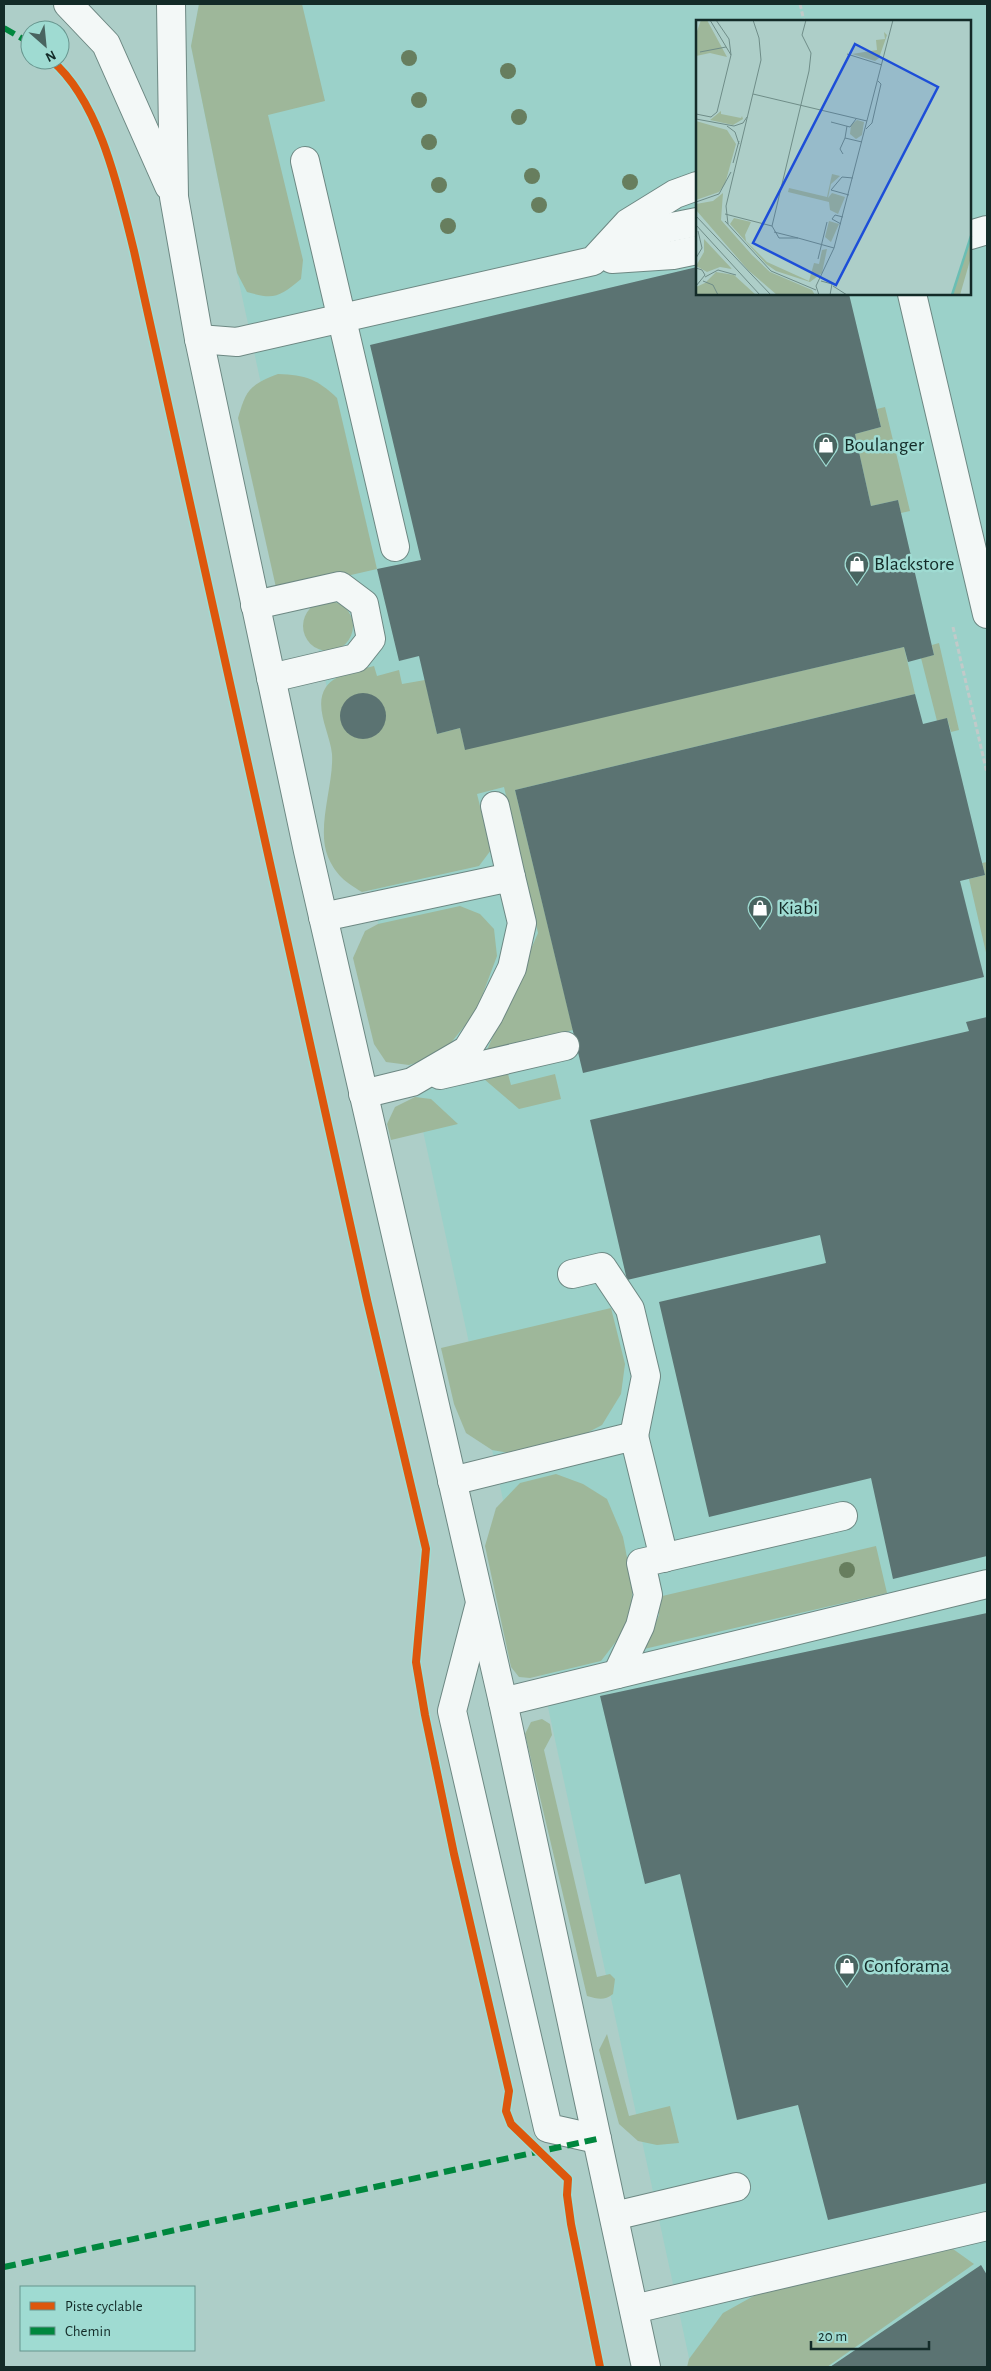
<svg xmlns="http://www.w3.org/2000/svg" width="991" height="2371" viewBox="0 0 991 2371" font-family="'Alegreya Sans',sans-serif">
	<rect width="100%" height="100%" fill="#adcec8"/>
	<path fill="#9bd1c9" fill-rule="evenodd" d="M199 4H987V2367H691L237 273 191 46ZM697 21H970V294H697Z"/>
	<g fill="#9eb79a">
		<path d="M199 4H302L325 101 268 115 303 260 301 279C279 297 275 300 247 292L237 273 191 46Z"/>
		<path d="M278 374C306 375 317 379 337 398L377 569 277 592 238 418C246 390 249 385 278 374Z"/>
		<path d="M885 407 910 511 901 513 898 500 871 506 855 434 881 427 877 409Z"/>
		<circle cx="328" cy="626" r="25"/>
		<path d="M939 643 959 730 951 732 947 718 937 721 921 658 934 655 932 645Z"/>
		<path d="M904 647 915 694 515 790 573 1030 487 1050 538 933 504 787 477 794 491 850 479 866 362 892C345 882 336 875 328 857 316 828 334 784 332 754 330 733 313 706 326 687 336 673 359 670 374 666L377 676 399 670 402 684 425 680 437 734 460 728 465 749Z"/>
		<path d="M987 862V957L969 879 985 875 982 863Z"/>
		<path d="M460 906 480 914 494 929 497 956 476 1012 441 1055 409 1065 386 1062 374 1044 353 958 365 931 378 924Z"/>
		<path d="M508 1074 511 1085 555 1074 561 1099 519 1109 484 1079Z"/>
		<path d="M415 1097 431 1099 458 1124 391 1140 387 1124 395 1107Z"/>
		<path d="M611 1308 625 1364 621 1394 602 1425 581 1436 509 1453 492 1450 466 1433 454 1404 441 1348Z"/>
		<path d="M556 1474 583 1484 607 1499 623 1537 633 1588 628 1626 601 1661 530 1678 519 1677 511 1667 485 1546 496 1508 520 1483Z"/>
		<path d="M876 1546 887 1593 644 1649 659 1615 658 1597Z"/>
		<path d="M542 1719 550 1724 552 1735 544 1750 597 1977 610 1974 615 1979 613 1994C604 2001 598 1999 587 1996L525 1734 531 1722Z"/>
		<path d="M607 2034 629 2116 670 2106 679 2143 657 2145 638 2141 619 2124 599 2050Z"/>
		<path d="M953 2249 974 2264 827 2367H687L689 2359 723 2313 759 2293Z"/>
	</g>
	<g fill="#5b7372">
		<path d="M697 267V294H849L881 427 855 434 871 506 898 500 934 655 908 662 904 647 465 750 460 728 437 734 419 656 399 661 377 569 421 560 370 345Z"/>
		<circle cx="363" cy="716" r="23"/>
		<path d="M915 694 923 724 947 718 985 875 960 881 984 977 583 1073 515 790Z"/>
		<path d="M987 1017V1556L893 1579 871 1478 709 1517 659 1302 826 1263 820 1235 627 1280 590 1120 969 1031 966 1022Z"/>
		<path d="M987 1613V2183L828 2220 798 2105 737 2120 680 1874 645 1884 600 1696Z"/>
		<path d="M981 2265 987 2275V2367H830Z"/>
	</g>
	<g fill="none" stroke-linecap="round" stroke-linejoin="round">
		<g stroke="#6d8883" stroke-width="30">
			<g id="minor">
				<path d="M68 4 106 44 169 186"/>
				<path d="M171 4 174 197 199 339 308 851 503 1702 646 2367"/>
				<path d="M305 161 395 547"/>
				<path d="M970 235 987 230"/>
				<path d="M604 256 667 228 697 222"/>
				<path d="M612 259 673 255 697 250"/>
				<path d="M912 294 987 614"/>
				<path d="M199 339 237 342 593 261 628 223 675 194 697 186"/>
				<path d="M255 605 340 586 364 604 371 639 356 658 271 678"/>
				<path d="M495 806 511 877"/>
				<path d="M323 917 511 877 522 923 512 968 489 1015 467 1050 412 1082 363 1094"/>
				<path d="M440 1075 565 1046"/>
				<path d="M572 1274 602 1267 630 1309 646 1376 634 1436"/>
				<path d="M452 1481 634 1436 664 1558"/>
				<path d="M479 1607 452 1711 548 2128 597 2139"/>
				<path d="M617 1674 640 1626 648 1595 641 1563 843 1516"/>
				<path d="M503 1702 987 1584"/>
				<path d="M614 2216 736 2187"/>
				<path d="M634 2309 987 2226"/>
			</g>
		</g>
		<g stroke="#c1cac9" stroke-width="3" stroke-dasharray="5 2.5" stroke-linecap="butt">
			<path d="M800 4 804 21"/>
			<path d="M953 627 987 773"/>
		</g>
		<use href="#minor" stroke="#f3f8f7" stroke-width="28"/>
		<g stroke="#00873e" stroke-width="6" stroke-dasharray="12 6" stroke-linecap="butt">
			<path d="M4 28 30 43"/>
			<path d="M4 2267 597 2139"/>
		</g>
		<g stroke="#9fdbd2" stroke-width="11">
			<path id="cycleway" d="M51 60C100 101 119 191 134 251L367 1300 426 1549 416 1662 425 1715 454 1854 509 2091 506 2111 511 2124 568 2179 567 2195 571 2224 600 2367"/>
		</g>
		<use href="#cycleway" stroke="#dd570d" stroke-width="8"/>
	</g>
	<g fill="#677e5e">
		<circle cx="409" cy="58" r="8"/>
		<circle cx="508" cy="71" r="8"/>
		<circle cx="419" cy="100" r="8"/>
		<circle cx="519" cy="117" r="8"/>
		<circle cx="429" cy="142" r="8"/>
		<circle cx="532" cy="176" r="8"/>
		<circle cx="630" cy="182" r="8"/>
		<circle cx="439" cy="185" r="8"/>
		<circle cx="539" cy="205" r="8"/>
		<circle cx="448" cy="226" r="8"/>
		<circle cx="847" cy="1570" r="8"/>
	</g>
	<defs>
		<g id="shop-pin" transform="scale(1.25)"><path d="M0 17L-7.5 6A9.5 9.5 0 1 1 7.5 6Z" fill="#496460" stroke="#9fdbd2"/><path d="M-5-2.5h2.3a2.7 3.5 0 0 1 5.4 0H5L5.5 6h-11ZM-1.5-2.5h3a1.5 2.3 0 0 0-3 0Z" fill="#fff"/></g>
	</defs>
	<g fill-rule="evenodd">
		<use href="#shop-pin" x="826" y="445"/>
		<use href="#shop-pin" x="857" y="564"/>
		<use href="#shop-pin" x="760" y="908"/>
		<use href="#shop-pin" x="847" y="1966"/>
	</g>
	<g text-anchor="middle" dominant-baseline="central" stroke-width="5" stroke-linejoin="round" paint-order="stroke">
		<g font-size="20" fill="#132b28" stroke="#9fdbd2" text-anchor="start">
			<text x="844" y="445">Boulanger</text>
			<text x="874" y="564">Blackstore</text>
			<text x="778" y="908">Kiabi</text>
			<text x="864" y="1966">Conforama</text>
		</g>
	</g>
	<g transform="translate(696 20)">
		<rect width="275" height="275" fill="#adcec8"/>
		<path d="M5 0H11L31 37 14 33 0 36V14ZM188 12 191 15 183 38 179 41 156 34 181 30 180 20 189 19ZM25 91V94L45 98 46 96 47 99 37 105 14 100ZM161 100 168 102 166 115 160 119 154 114 155 105ZM0 101 31 110 40 124 29 164 23 172 0 180ZM136 154 144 156 135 164 132 178 136 173 149 177 142 194 134 190 133 182 92 172 93 168 131 177ZM27 173 25 200 56 235 74 252 116 270 119 275H81L52 250 0 190V184L17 181ZM38 198 55 202 49 215 50 221 71 242 113 261 118 243 123 244 126 230 131 229 126 253 114 262 80 251 70 244 34 204ZM133 201 143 204 135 222 129 217ZM275 216V237L264 275H256ZM8 219 36 249 24 247 11 252 0 246 8 232ZM20 252 38 255 60 275H0V267L9 263Z" fill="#9eb79a"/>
		<path fill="none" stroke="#6abeb4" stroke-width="2.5" d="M256 275 275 216"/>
		<path fill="none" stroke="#6f8d88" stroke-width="1" d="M14 0 35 35M110 0 106 15 115 33 113 51 76 206 83 218H102L138 228M4 32 30 27M151 34 186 45M57 74 171 101M0 94 15 97 21 92 35 35 33 19 20 0M0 99 38 106 47 103 51 97M135 102 154 107 160 99M31 106 39 112 43 124M151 106 149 118 166 122M170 109 176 103 185 64 182 61M147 134 144 129 149 118M37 143 43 121M153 175 135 170 146 157 157 158M0 182 23 174 35 152M29 194 76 206M0 196 75 275M29 201 75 251 120 270M32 204 30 186 65 40 63 18 57 0M145 204 136 199 139 195 147 197M0 205 64 275M78 212 102 218M0 238 6 228 2 211M122 239 131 202M0 248 6 250 9 255 0 266M9 257 22 250 40 255M7 261 17 265 22 275M125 261 136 264 134 275M137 266 151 275M123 275 120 266 138 228 197 0"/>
		<path fill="#1d4ed8" fill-opacity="0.15" stroke="#1d4ed8" stroke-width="2.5" d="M159 24 242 67 140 265 57 223Z"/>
		<rect width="275" height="275" fill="none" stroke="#132b28" stroke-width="2.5"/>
	</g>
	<rect width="991" height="2371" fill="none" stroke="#132b28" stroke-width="10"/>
	<rect x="20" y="2286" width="175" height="65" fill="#9fdbd2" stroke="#67958e"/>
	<rect x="30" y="2302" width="25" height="8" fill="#dd570d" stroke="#67958e"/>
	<text x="65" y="2311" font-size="15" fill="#132b28">Piste cyclable</text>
	<rect x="30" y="2327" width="25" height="8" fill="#00873e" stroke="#67958e"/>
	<text x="65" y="2336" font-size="15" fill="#132b28">Chemin</text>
	<g transform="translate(45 45) rotate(153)"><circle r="24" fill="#9fdbd2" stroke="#67958e"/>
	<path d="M0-4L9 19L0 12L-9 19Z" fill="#496460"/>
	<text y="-8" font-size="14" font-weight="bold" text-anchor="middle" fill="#132b28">N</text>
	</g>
	<path d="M811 2341v8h118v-8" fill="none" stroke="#132b28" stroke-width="2.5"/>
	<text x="818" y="2341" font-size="15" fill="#132b28" stroke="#9fdbd2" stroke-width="4" paint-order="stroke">20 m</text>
</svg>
